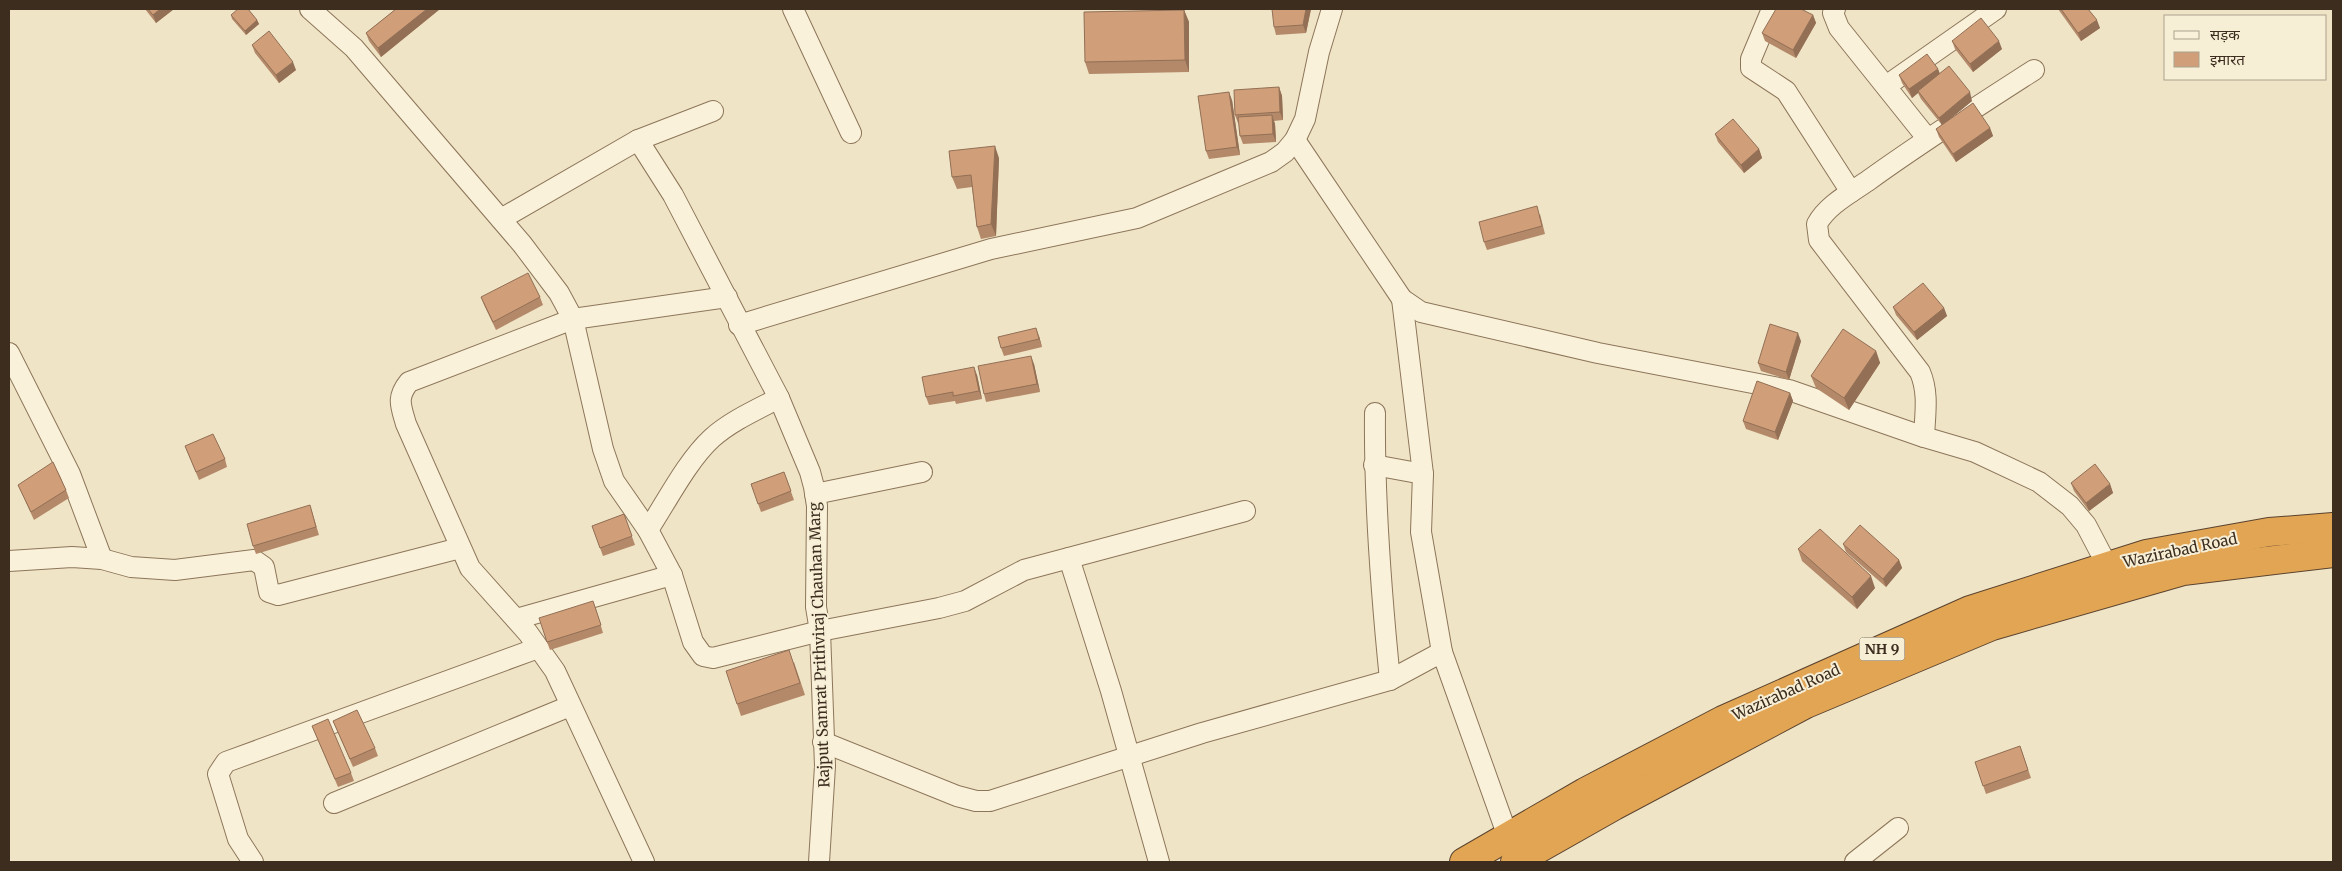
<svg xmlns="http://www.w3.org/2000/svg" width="2342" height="871" viewBox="0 0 2342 871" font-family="Merriweather,'Noto Sans Devanagari',serif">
	<rect width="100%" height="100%" fill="#f0e4c6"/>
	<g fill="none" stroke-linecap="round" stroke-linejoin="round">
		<g stroke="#8c765a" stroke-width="22">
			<g id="minor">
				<path d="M310 9 354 48 522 244 559 293 573 319 603 449 614 481 648 530 672 575 693 642 703 656 713 658 820 631 939 608 965 601 1024 570 1245 511"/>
				<path d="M793 9 851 133"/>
				<path d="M1772 9 1751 59V68L1786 91 1851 192"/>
				<path d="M1835 9 1833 13 1839 28 1927 138"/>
				<path d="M1886 86 1996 9"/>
				<path d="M638 140 673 195 779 398 810 472 814 487 817 506 816 607 820 631 825 766 819 862"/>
				<path d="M1295 140 1402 299 1421 312 1598 353 1789 390 1924 437 1975 452 2039 482 2070 506 2086 525 2108 567"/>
				<path d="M501 219 638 140 713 111"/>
				<path d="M1402 299 1423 474 1421 532 1442 652"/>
				<path d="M739 325 991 249 1137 218 1271 162 1285 152 1295 140 1305 119 1319 52 1332 9"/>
				<path d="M9 353 70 474 102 559"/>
				<path d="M1375 413C1374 503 1381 591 1390 680"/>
				<path d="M1924 437C1925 414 1929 393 1920 372L1819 240 1817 224C1827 205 1852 192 1869 180 1923 141 1978 106 2034 70"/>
				<path d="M1374 465 1423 474"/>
				<path d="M815 494 922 472"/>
				<path d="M648 530C667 501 687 461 712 438 731 421 756 410 779 398"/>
				<path d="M1069 558 1111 691 1159 862"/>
				<path d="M9 561 72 557 102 559 131 567 175 570 254 560 264 567 269 592 278 595 460 548"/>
				<path d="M516 619 672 575"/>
				<path d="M823 742 957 796 976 801H990L1202 733 1390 680 1442 652 1512 848"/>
				<path d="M334 803 570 706"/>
				<path d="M253 862 238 839 218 774 226 762 538 648"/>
				<path d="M644 862 555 671 528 633 470 568 406 424C401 406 396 398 409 382L573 319 727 297"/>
				<path d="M1855 862 1898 828"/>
			</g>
		</g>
		<g stroke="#5a432f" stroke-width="30">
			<g id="highway">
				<path d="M1464 862 1585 792 1723 720 1970 610 2146 554 2269 532 2333 527"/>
				<path d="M1515 862 1614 806 1806 704 1992 626 2183 571 2333 553"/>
			</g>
		</g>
		<use href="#minor" stroke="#faf1da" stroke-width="20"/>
		<use href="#highway" stroke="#e2a554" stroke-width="28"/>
	</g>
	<g fill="#b38969">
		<path d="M145 9H174L156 23Z"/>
		<path d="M396 9H440L381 57 369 41 366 33Z"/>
		<path d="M1311 9 1306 33 1276 35 1274 27Z"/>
		<path d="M2058 9H2088L2100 28 2081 41Z"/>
		<path d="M1184 10 1189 22V72L1089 74 1085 62Z"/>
		<path d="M231 15 257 20 259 24 246 35 232 19Z"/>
		<path d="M1813 15 1816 23 1796 58 1765 41 1762 33Z"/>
		<path d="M1952 41 2002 49 1973 72 1955 49Z"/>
		<path d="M252 45 296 70 279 83 255 53Z"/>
		<path d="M1938 69 1940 74 1972 101 1947 121 1990 128 1993 136 1956 162 1939 137 1936 129 1942 125 1921 99 1918 93 1912 98 1902 83 1899 75Z"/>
		<path d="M1279 87 1282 96 1283 120 1274 121 1275 124 1276 142 1243 144 1240 136 1239 123H1238L1235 115Z"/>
		<path d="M1232 100 1240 155 1209 159 1206 151Z"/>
		<path d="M1715 134 1759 149 1762 158 1744 173 1718 142Z"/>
		<path d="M999 158 996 236 981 239 977 227 972 187 957 189 952 177Z"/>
		<path d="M1540 214 1545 234 1487 250 1484 242Z"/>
		<path d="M481 297H540L543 305 496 330 484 305Z"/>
		<path d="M1893 307 1944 308 1947 316 1917 340 1896 315Z"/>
		<path d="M1039 336 1042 347 1004 356 1001 348Z"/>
		<path d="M1801 341 1789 380 1761 371 1758 363Z"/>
		<path d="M1876 351 1880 363 1849 410 1816 388 1811 376Z"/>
		<path d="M1034 364 1040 392 986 402 984 394Z"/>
		<path d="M977 375 982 399 956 404 955 401 929 405 926 397Z"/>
		<path d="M1790 393 1793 401 1778 440 1746 429 1743 421Z"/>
		<path d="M185 446 225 459 227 467 199 480Z"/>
		<path d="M784 472 794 500 761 512 751 484Z"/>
		<path d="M2071 483 2110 484 2113 493 2089 511 2074 491Z"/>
		<path d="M18 485 66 490 69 498 34 520Z"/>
		<path d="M310 505 319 535 256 554 253 546Z"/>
		<path d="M624 514 635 545 603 556 592 526Z"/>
		<path d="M1843 544 1899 560 1902 568 1886 587 1846 552Z"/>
		<path d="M1798 549 1875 588 1857 609 1802 561Z"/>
		<path d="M596 609 603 633 550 650 547 642Z"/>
		<path d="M794 662 805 695 741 716 737 704Z"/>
		<path d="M333 721 375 748 378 756 353 767Z"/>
		<path d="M312 726 351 773 354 781 338 787Z"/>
		<path d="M2020 746 2031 778 1986 794 1975 762Z"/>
	</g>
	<g fill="#926f55">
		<path d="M160 9H174L156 23 153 15Z"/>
		<path d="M427 9H440L381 57 378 48Z"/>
		<path d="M1306 9H1311L1306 33 1303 25Z"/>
		<path d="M1184 10 1189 22V72L1185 60Z"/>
		<path d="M1813 15 1816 23 1796 58 1793 50Z"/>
		<path d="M257 20 259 24 246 35 245 31Z"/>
		<path d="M2097 20 2100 28 2081 41 2078 33Z"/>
		<path d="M1999 41 2002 49 1973 72 1970 64Z"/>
		<path d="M293 62 296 70 279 83 276 75Z"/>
		<path d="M1938 69 1941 77 1918 91V93L1912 98 1909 89Z"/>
		<path d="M1279 87 1282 96 1283 120 1280 112Z"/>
		<path d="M1229 92 1232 100 1240 155 1237 147Z"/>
		<path d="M1970 92 1972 101 1942 126 1939 118Z"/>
		<path d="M1272 115 1275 124 1276 142 1273 134Z"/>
		<path d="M1990 128 1993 136 1956 162 1953 154Z"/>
		<path d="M995 146 999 158 996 236 991 224Z"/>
		<path d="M1759 149 1762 158 1744 173 1741 165Z"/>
		<path d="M1944 308 1947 316 1917 340 1914 332Z"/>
		<path d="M1036 328 1039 336 1042 347 1039 339Z"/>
		<path d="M1798 333 1801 341 1789 380 1786 372Z"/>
		<path d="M1876 351 1880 363 1849 410 1844 398Z"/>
		<path d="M1031 356 1034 364 1040 392 1037 384Z"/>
		<path d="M974 367 977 375 982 399 979 391Z"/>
		<path d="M1790 393 1793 401 1778 440 1775 432Z"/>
		<path d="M2110 484 2113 493 2089 511 2086 503Z"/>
		<path d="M1899 560 1902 568 1886 587 1883 579Z"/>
		<path d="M1871 576 1875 588 1857 609 1852 597Z"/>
	</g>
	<g fill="#d09f7a" stroke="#926f55">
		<path d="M148 9H160L153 15Z"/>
		<path d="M238 9H248L257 20 245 31 231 15Z"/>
		<path d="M396 9H427L378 48 366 33Z"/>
		<path d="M1272 9H1306L1303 25 1274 27Z"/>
		<path d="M1776 9H1801L1813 15 1793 50 1762 33Z"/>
		<path d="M2061 9H2088L2097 20 2078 33Z"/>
		<path d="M1184 10 1185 60 1085 62 1084 12Z"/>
		<path d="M1981 18 1999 41 1970 64 1952 41Z"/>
		<path d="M269 31 293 62 276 75 252 45Z"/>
		<path d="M1927 54 1938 69 1909 89 1899 75Z"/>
		<path d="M1949 66 1970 92 1939 118 1918 91Z"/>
		<path d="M1279 87 1280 112 1235 115 1234 90Z"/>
		<path d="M1229 92 1237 147 1206 151 1198 96Z"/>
		<path d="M1973 103 1990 128 1953 154 1936 129Z"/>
		<path d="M1272 115 1273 134 1240 136 1238 117Z"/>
		<path d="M1733 119 1759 149 1741 165 1715 134Z"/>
		<path d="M995 146 991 224 977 227 971 175 952 177 949 151Z"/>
		<path d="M1537 206 1542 226 1484 242 1479 222Z"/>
		<path d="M528 273 540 297 493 322 481 297Z"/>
		<path d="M1923 283 1944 308 1914 332 1893 307Z"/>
		<path d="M1770 324 1798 333 1786 372 1758 363Z"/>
		<path d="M1036 328 1039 339 1001 348 998 337Z"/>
		<path d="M1843 329 1876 351 1844 398 1811 376Z"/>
		<path d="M1031 356 1037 384 984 394 978 366Z"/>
		<path d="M974 367 979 391 953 396V392L926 397 922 377Z"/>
		<path d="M1757 381 1790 393 1775 432 1743 421Z"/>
		<path d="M213 434 225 459 196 472 185 446Z"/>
		<path d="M53 462 66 490 31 512 18 485Z"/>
		<path d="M2095 464 2110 484 2086 503 2071 483Z"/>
		<path d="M784 472 791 491 758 504 751 484Z"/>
		<path d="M310 505 316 527 253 546 247 524Z"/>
		<path d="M624 514 632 536 600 548 592 526Z"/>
		<path d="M1860 525 1899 560 1883 579 1843 544Z"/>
		<path d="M1820 529 1871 576 1852 597 1798 549Z"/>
		<path d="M593 601 601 625 547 642 539 618Z"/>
		<path d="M789 650 800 683 737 704 726 671Z"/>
		<path d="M357 710 375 748 350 759 333 721Z"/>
		<path d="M328 719 351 773 335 779 312 726Z"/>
		<path d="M2020 746 2028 770 1983 786 1975 762Z"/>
	</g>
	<g text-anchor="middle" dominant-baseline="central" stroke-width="4" stroke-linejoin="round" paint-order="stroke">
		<rect fill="#f7eed6" stroke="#746756" stroke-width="1" x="1859.5" y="637.5" width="45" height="23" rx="4"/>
		<g font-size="14" font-weight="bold" fill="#3c2d1f">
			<text x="1882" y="649">NH 9</text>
		</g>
		<g font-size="15" fill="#3c2d1f" stroke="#f7eed6">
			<text transform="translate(2180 550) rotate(-12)">Wazirabad Road</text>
			<text transform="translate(819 645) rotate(-92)">Rajput Samrat Prithviraj Chauhan Marg</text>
			<text transform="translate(1786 692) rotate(-24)">Wazirabad Road</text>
		</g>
	</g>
	<rect width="2342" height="871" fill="none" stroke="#3c2d1f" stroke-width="20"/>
	<rect x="2164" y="15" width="162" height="65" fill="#f7eed6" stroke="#aca18d"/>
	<rect x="2174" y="31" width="25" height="8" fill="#faf1da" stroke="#aca18d"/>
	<text x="2210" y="40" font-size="15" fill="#3c2d1f">सड़क</text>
	<rect x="2174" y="52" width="25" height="15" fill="#d09f7a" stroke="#aca18d"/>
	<text x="2210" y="65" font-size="15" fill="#3c2d1f">इमारत</text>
</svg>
